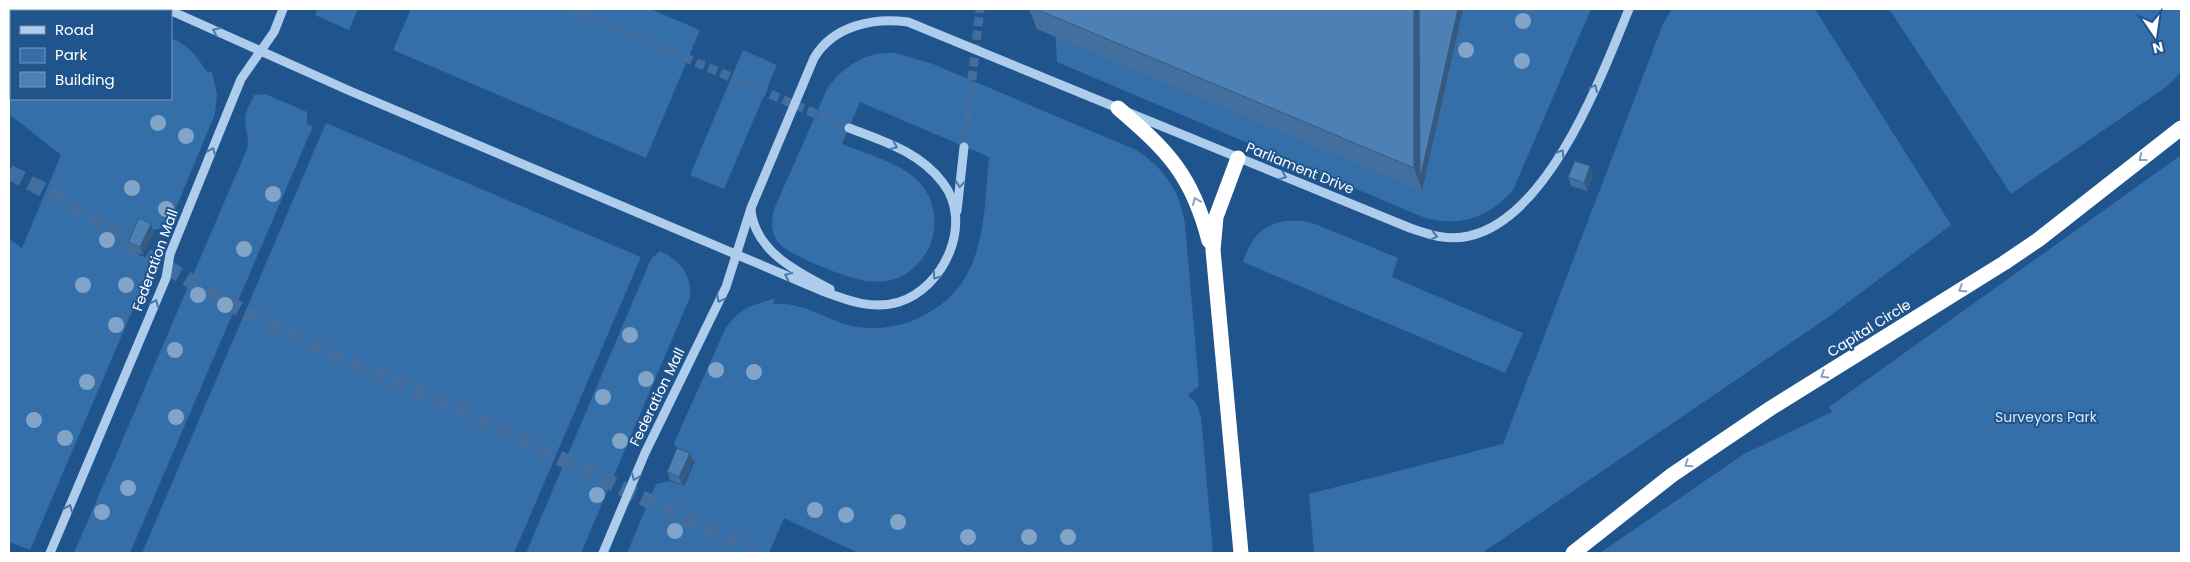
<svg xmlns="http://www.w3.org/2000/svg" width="2190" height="562" viewBox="0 0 2190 562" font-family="Poppins,sans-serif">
	<rect width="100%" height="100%" fill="#20548d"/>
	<g fill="#346faa">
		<path d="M9 9H117L120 11H11V99H171V38C188 45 197 56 206 71L212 72 217 94 215 114 168 227 154 230 141 225 130 251 144 257 151 267 30 550 9 542V239L22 248 61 155 9 114Z"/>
		<path d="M318 9H358L349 30 315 15Z"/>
		<path d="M411 9H650L700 30 646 158 393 50Z"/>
		<path d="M1054 9H1591L1513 190C1489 218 1456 229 1420 216L1057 62Z"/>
		<path d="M1672 9H1815L1951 225 1827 318 1482 553H1314L1309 494 1503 444 1663 24Z"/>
		<path d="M1889 9H2181V72L2166 87 2011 194Z"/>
		<path d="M743 50 777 65 724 189 690 175Z"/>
		<path d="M895 53 933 64 1136 150C1164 168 1180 191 1185 224L1199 386 1188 395 1196 403 1201 416 1213 553H858L784 518 769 553H627L656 484 669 481 684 486 695 461 680 455 674 443 726 327 737 315 748 307 775 298 773 304C803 301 825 320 853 326 876 331 902 327 923 316 987 283 983 219 989 157L860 102 842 144C864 153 901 163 917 180 949 211 935 268 891 280 882 282 871 282 861 280 845 277 788 255 779 243 770 233 771 219 775 207L827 89C843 66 867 51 895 53Z"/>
		<path d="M265 94 307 112V124L313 126 130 553H74L247 149C250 138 245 130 245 119 245 111 251 103 254 95Z"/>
		<path d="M326 123 641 257 514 553H142Z"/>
		<path d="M2181 155V553H1600L1744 454 1832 412 1829 407Z"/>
		<path d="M1284 221H1303L1315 224 1398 258 1392 277 1523 333 1505 373 1243 262C1250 240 1260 226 1284 221Z"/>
		<path d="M660 251C679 260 692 274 690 297L581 553H526L651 259Z"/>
	</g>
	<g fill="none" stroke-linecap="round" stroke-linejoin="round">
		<g stroke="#416e9e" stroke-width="9" stroke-dasharray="9 4.5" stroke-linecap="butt">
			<path d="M572 9 849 128"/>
			<path d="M964 147 980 9"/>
		</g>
		<path stroke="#416e9e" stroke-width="15" stroke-dasharray="15 8" stroke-linecap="butt" d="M9 172 61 199 152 259 247 313 345 361 446 403 756 553"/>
		<g stroke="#aecdec" stroke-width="9">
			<path d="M167 9 350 91 825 292C849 301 873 310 899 302 944 288 974 223 943 183 920 152 883 141 849 128"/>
			<path d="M751 210C755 251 797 272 830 289"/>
			<path d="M957 211 964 147"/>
			<path d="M50 553 166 278 170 254 241 79 274 32 283 9"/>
			<path d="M603 553 645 453 726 287 751 208 814 58C833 26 873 17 908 22L1410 228C1430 235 1448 241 1469 236 1549 218 1601 77 1629 9"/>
		</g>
		<g stroke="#fff" stroke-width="15">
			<path d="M1118 108C1168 151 1192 175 1209 241"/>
			<path d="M1238 158 1216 217 1213 250 1241 553"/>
			<path d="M1573 553 1672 475 1771 408 2004 263 2038 240 2181 128"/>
		</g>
	</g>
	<g fill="#82a4c8">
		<circle cx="1523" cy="21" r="8"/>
		<circle cx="1466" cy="50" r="8"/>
		<circle cx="1522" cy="61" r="8"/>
		<circle cx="158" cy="123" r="8"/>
		<circle cx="186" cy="136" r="8"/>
		<circle cx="132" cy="188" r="8"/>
		<circle cx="273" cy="194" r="8"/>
		<circle cx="166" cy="209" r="8"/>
		<circle cx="107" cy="240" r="8"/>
		<circle cx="244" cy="249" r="8"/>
		<circle cx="83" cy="285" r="8"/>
		<circle cx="126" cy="285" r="8"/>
		<circle cx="198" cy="295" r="8"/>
		<circle cx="225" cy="305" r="8"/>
		<circle cx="116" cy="325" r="8"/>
		<circle cx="630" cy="335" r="8"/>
		<circle cx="175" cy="350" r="8"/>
		<circle cx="716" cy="370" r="8"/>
		<circle cx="754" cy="372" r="8"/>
		<circle cx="646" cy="379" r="8"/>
		<circle cx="87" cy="382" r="8"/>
		<circle cx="603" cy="397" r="8"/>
		<circle cx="176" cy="417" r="8"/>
		<circle cx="34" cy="420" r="8"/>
		<circle cx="65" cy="438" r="8"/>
		<circle cx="620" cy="441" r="8"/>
		<circle cx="128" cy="488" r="8"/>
		<circle cx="597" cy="495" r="8"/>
		<circle cx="815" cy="510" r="8"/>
		<circle cx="102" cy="512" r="8"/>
		<circle cx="846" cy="515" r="8"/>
		<circle cx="898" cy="522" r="8"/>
		<circle cx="675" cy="531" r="8"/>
		<circle cx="968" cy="537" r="8"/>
		<circle cx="1029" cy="537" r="8"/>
		<circle cx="1068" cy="537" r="8"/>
	</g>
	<g fill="#426f9d">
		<path d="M1029 9H1463L1423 187V192L1037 29Z"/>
		<path d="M1590 166 1593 175 1587 191 1571 186 1568 177Z"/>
		<path d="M154 232 143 255 131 251 128 242Z"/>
		<path d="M690 453 693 462 682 485 670 480 667 472Z"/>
	</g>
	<g fill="#365a7f">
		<path d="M1414 9H1463L1423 187V192L1414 168Z"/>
		<path d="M1590 166 1593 175 1587 191 1584 183Z"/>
		<path d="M151 224 154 232 143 255 140 247Z"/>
		<path d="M690 453 693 462 682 485 679 477Z"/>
	</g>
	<g fill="#4d81b6" stroke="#365a7f">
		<path d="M1036 9H1414V168Z"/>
		<path d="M1419 9H1458L1420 179Z"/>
		<path d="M1575 161 1590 166 1584 183 1568 177Z"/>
		<path d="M139 218 151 224 140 247 128 242Z"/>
		<path d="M677 448 690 453 679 477 667 472Z"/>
	</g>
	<defs><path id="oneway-chevron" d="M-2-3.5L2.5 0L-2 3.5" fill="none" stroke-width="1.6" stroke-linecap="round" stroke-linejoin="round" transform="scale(1.25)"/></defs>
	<g stroke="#4b78aa">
		<use href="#oneway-chevron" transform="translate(216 31) rotate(-155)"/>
		<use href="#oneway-chevron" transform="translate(1594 88) rotate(-65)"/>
		<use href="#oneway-chevron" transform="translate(894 146) rotate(22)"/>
		<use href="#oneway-chevron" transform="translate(212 151) rotate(-68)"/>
		<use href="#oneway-chevron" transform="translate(1561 153) rotate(-58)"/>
		<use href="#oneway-chevron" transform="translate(1283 176) rotate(22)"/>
		<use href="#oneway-chevron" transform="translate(960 184) rotate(96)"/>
		<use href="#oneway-chevron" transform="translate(1434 236) rotate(13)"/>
		<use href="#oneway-chevron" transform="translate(788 276) rotate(-156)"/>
		<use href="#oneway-chevron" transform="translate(936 276) rotate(126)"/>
		<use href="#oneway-chevron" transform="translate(720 299) rotate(116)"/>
		<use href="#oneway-chevron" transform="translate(155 303) rotate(-67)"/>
		<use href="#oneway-chevron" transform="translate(635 477) rotate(113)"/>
		<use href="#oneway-chevron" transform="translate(69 508) rotate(-67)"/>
	</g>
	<g stroke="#84a1c0">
		<use href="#oneway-chevron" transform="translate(2142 158) rotate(143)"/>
		<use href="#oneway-chevron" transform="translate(1196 201) rotate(-113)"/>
		<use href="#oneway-chevron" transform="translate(1962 289) rotate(148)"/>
		<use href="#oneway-chevron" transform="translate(1824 375) rotate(148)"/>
		<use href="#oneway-chevron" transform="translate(1688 464) rotate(146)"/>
	</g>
	<g text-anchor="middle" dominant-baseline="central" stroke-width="4" stroke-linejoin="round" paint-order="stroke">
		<g font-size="14" fill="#fff" stroke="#20548d">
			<text transform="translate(1300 168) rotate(22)">Parliament Drive</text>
			<text transform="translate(155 260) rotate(-70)">Federation Mall</text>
			<text transform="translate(1869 328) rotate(-32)">Capital Circle</text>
			<text transform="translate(657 397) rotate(-64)">Federation Mall</text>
		</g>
		<g font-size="14" fill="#d3e6f9" stroke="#20548d">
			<text x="2046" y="417">Surveyors Park</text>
		</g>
	</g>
	<rect width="2190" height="562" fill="none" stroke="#ffffff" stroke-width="20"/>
	<rect x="10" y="10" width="162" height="90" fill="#20548d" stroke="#7998bb"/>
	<rect x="20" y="26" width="25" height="8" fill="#aecdec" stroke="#7998bb"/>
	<text x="55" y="35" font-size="15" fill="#ffffff">Road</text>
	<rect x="20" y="48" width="25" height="15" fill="#346faa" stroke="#7998bb"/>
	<text x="55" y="60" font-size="15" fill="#ffffff">Park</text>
	<rect x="20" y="72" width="25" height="15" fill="#4d81b6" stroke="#7998bb"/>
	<text x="55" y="85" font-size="15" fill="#ffffff">Building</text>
	<g transform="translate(2155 35) rotate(167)" stroke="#20548d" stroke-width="4" paint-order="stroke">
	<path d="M0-4L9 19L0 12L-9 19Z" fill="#ffffff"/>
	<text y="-8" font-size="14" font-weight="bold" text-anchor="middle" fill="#ffffff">N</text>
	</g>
</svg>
